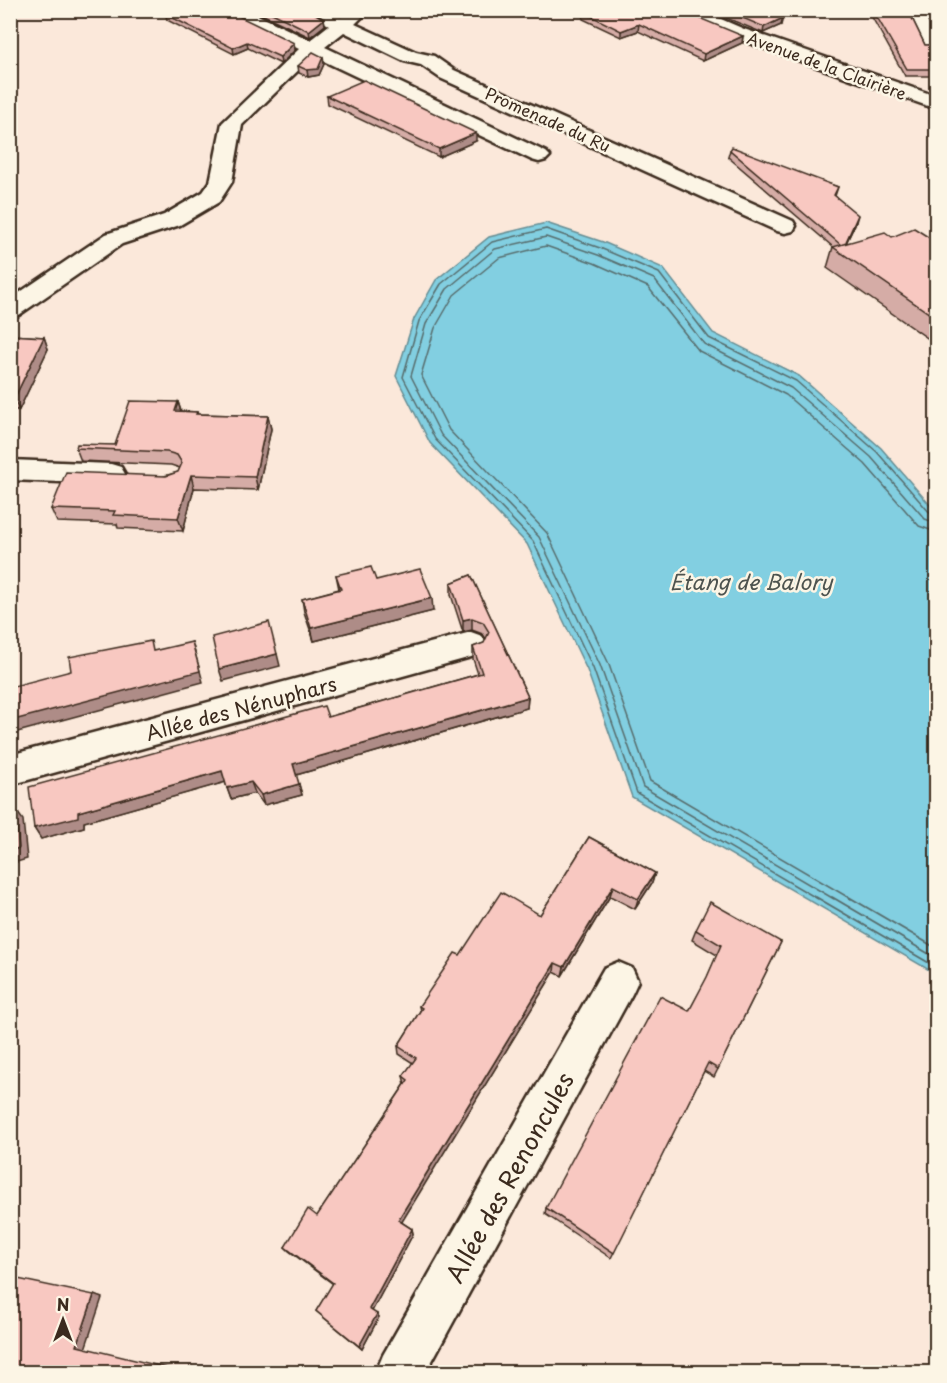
<svg xmlns="http://www.w3.org/2000/svg" width="947" height="1383" viewBox="0 0 947 1383" font-family="'Playpen Sans',sans-serif">
	<rect width="100%" height="100%" fill="#fbe8da"/>
	<filter id="ink" filterUnits="userSpaceOnUse"><feTurbulence type="fractalNoise" baseFrequency=".0167" numOctaves="2"/><feDisplacementMap in="SourceGraphic" scale="12" xChannelSelector="R" yChannelSelector="G"/><feConvolveMatrix kernelMatrix="1 2 1 2 8 2 1 2 1" color-interpolation-filters="sRGB"/></filter>
	<g filter="url(#ink)">
		<path fill="#82cfe1" stroke="#668d93" stroke-width="1.5" d="M546 223 603 242 663 268 713 333 799 376 881 448 936 512V974L632 797 587 670 527 544 430 443 396 376 414 319 436 280 489 237Z"/>
		<g fill="none" stroke-linecap="round" stroke-linejoin="round">
			<g stroke="#576c6c" stroke-width="1.5">
				<path d="M818 899 637 793 593 668 533 541 435 439 403 377 419 321 441 284 492 242 546 229 600 248 659 273 709 338 796 381 877 452 930 513 936 515"/>
				<path d="M834 899 643 787 600 665 539 537 441 435 411 376 426 324 447 289 495 249 546 237 598 255 654 279 704 344 791 388 871 457 925 519 936 523"/>
				<path d="M851 899 650 781 608 662 547 533 449 430 421 375 435 328 454 295 499 258 546 246 594 263 648 287 699 351 786 395 865 464 919 526 936 532"/>
			</g>
			<g stroke="#576c6c" stroke-width="2">
				<path d="M816 897 936 967"/>
				<path d="M832 897 936 958"/>
				<path d="M849 897 936 948"/>
			</g>
			<g stroke="#3b2a1e" stroke-width="5">
				<g id="minor">
					<path d="M223 10H247L310 40 329 25 302 10H327L341 17 349 10H363L365 14 355 24 416 52 434 56 454 70 793 221 796 226 793 231 785 233 777 231 440 78 421 65 404 61 344 32 325 47 546 152 550 156 546 160 539 162 532 160 313 56 242 125 232 182 219 202 180 225 122 244 19 315 10 317V299L106 234 164 215 203 192 210 182 222 123 299 49 226 14Z"/>
					<path d="M675 10H700L744 29 936 96V109L732 37 678 14Z"/>
					<path d="M903 10H921L936 37V50H925Z"/>
					<path d="M10 460 111 464 121 467 125 474 121 481 111 484 10 480Z"/>
					<path d="M471 632 482 636 487 645 482 654 10 785V755Z"/>
					<path d="M618 962 632 968 638 981 632 994 426 1372H376L383 1355 604 968Z"/>
				</g>
			</g>
			<use href="#minor" fill="#fcf5e5" fill-rule="evenodd"/>
		</g>
		<g fill="#d5aca6" stroke="#3b2a1e" stroke-width="1.5">
			<path d="M155 10H226L295 50 281 64 248 48 234 54 167 20 166 16Z"/>
			<path d="M253 10H309L324 19 325 25 310 37Z"/>
			<path d="M333 10H345L341 14Z"/>
			<path d="M707 10H765L781 25 763 33Z"/>
			<path d="M868 10H908L925 45H936V76H905Z"/>
			<path d="M924 10H936V34Z"/>
			<path d="M583 12 743 36 742 43 703 61 638 31 621 37 583 19Z"/>
			<path d="M323 57 324 64 319 75 308 77 299 73 298 66Z"/>
			<path d="M327 96 476 141 439 157 328 104Z"/>
			<path d="M730 150 838 187 835 196 856 222 846 243 892 237 936 242V344L827 268 833 247 728 157Z"/>
			<path d="M10 335 44 337 48 349 19 410H15L10 421Z"/>
			<path d="M178 402 181 411 197 412 198 414 268 416 271 429 258 490 194 488 183 531 118 528 117 524 57 522 51 509 178 472 180 468 171 465 81 461 76 448 115 445Z"/>
			<path d="M336 575 376 580 433 611 314 641 304 612 302 599 339 589Z"/>
			<path d="M471 575 528 697 527 708 296 775 302 795 264 805 255 793 231 799 225 782 84 822V827L41 839 34 828 328 717 478 674 473 659V647L484 643 486 639 483 634 472 630 463 632 451 595V583Z"/>
			<path d="M589 837 655 873 652 883 635 909 610 896 562 976 554 972 401 1222 412 1229 413 1234 372 1311 379 1317 362 1349 316 1311 333 1284 289 1251 285 1247 317 1216 405 1084 403 1076 413 1063 399 1054 398 1046 420 1011 419 1006 460 955 540 915Z"/>
			<path d="M696 930 781 942 718 1069 714 1077 704 1071 611 1258 545 1214 546 1208 689 1011 706 980 717 955 692 940Z"/>
		</g>
		<g fill="#ae8c87" stroke="#3b2a1e" stroke-width="1.5">
			<path d="M783 18 781 25 763 33 764 27Z"/>
			<path d="M324 19 325 25 310 37 309 31Z"/>
			<path d="M639 24 638 31 621 37V31Z"/>
			<path d="M743 36 742 43 703 61 704 54Z"/>
			<path d="M247 42 248 48 234 54 233 48Z"/>
			<path d="M294 43 295 50 281 64 280 57Z"/>
			<path d="M323 57 324 64 319 75 308 77 307 70Z"/>
			<path d="M476 133V141L439 157V149Z"/>
			<path d="M858 215 856 222 841 254 843 247Z"/>
			<path d="M44 337 48 349 19 410 14 399Z"/>
			<path d="M10 399 15 410 10 421Z"/>
			<path d="M178 402 182 415 175 411Z"/>
			<path d="M268 416 271 429 258 490 255 477Z"/>
			<path d="M191 475 194 488 183 531 178 518Z"/>
			<path d="M432 598 433 611 314 641 311 628Z"/>
			<path d="M472 618V630L463 632V620Z"/>
			<path d="M192 642 203 682 10 734V721Z"/>
			<path d="M277 654 280 666 223 681 219 669Z"/>
			<path d="M528 697 527 708 296 775 293 764Z"/>
			<path d="M222 771 226 782 84 822V827L41 839 34 828 78 812Z"/>
			<path d="M251 782 255 793 231 799 227 788Z"/>
			<path d="M299 784 302 795 264 805 261 795Z"/>
			<path d="M15 809 23 820 27 859 10 864V851Z"/>
			<path d="M655 873 652 883 635 909 638 899Z"/>
			<path d="M613 886 610 896 562 976 564 967Z"/>
			<path d="M555 963 554 972 400 1225 398 1220Z"/>
			<path d="M412 1229 413 1234 371 1313 369 1309Z"/>
			<path d="M94 1295 102 1298 85 1349 77 1346Z"/>
			<path d="M377 1314 379 1317 362 1349 359 1346Z"/>
		</g>
		<g fill="#f8c8c1" stroke="#3b2a1e" stroke-width="1.5">
			<path d="M167 10H226L294 43 280 57 247 42 233 48 165 14 170 12Z"/>
			<path d="M266 10H309L324 19 309 31Z"/>
			<path d="M586 10H680L743 36 704 54 639 24 621 31 583 12Z"/>
			<path d="M724 10H765L783 18 764 27Z"/>
			<path d="M873 10H908L925 45H936V69H907Z"/>
			<path d="M929 10H936V23Z"/>
			<path d="M313 52 323 57 318 69 307 70 298 66Z"/>
			<path d="M364 80 476 133 439 149 327 96Z"/>
			<path d="M732 147 838 187 834 195 858 215 845 244 841 245 730 150Z"/>
			<path d="M914 228 936 242V318L833 247 885 232 892 237Z"/>
			<path d="M10 335 44 337 14 399 10 398Z"/>
			<path d="M130 401 178 402 175 411 197 412 196 414 268 416 255 477 191 475 178 518 113 515 115 511 51 509 66 472 166 476 178 472 182 463 177 455 167 452 76 448 77 444 115 445Z"/>
			<path d="M371 567 376 580 420 569 432 598 311 628 302 599 341 589 336 575Z"/>
			<path d="M471 575 528 697 293 764 299 784 261 795 251 782 227 788 222 771 78 812V817L34 828 29 787 324 706 328 717 482 673 473 647 484 643 489 632 483 622 472 618 463 620 451 583Z"/>
			<path d="M269 622 277 654 219 669 212 637Z"/>
			<path d="M151 641 153 651 192 642 200 671 10 721V687L71 671 69 657Z"/>
			<path d="M15 809 19 848 10 851V810Z"/>
			<path d="M589 837 655 873 638 899 613 886 564 967 555 963 398 1220 412 1229 369 1309 377 1314 359 1346 316 1311 333 1283 285 1247 308 1209 317 1216 408 1080 403 1076 416 1058 398 1046 422 1008 419 1006 455 953 460 955 501 892 540 915Z"/>
			<path d="M710 902 781 942 718 1069 708 1063 614 1253 546 1208 660 996 689 1011 707 977 721 945 696 930Z"/>
			<path d="M18 1279 94 1295 77 1346 184 1372H10V1295Z"/>
		</g>
	</g>
	<g text-anchor="middle" dominant-baseline="central" stroke-width="5" stroke-linejoin="round" paint-order="stroke">
		<g font-size="16" fill="#3b2a1e" stroke="#fcf5e5">
			<text transform="translate(827 65) rotate(20)">Avenue de la Clairière</text>
			<text transform="translate(548 119) rotate(24)">Promenade du Ru</text>
		</g>
		<g font-size="20" fill="#3b2a1e" stroke="#fcf5e5">
			<text transform="translate(241 708) rotate(-15)">Allée des Nénuphars</text>
		</g>
		<g font-size="21" font-style="italic" fill="#4d534f" stroke="#fcf5e5">
			<text x="751" y="581">Étang de Balory</text>
		</g>
		<g font-size="24" fill="#3b2a1e" stroke="#fcf5e5">
			<text transform="translate(509 1177) rotate(-61)">Allée des Renoncules</text>
		</g>
	</g>
	<rect width="947" height="1383" fill="none" stroke="#fcf5e5" stroke-width="36"/>
	<rect x="18" y="18" width="911" height="1347" fill="none" stroke="#3b2a1e" stroke-width="2" filter="url(#ink)"/>
	<g transform="translate(63 1320)" stroke="#fcf5e5" stroke-width="4.5" paint-order="stroke">
	<path d="M0-4.5L10 22L0 15L-10 22Z" fill="#3b2a1e"/>
	<text y="-9" font-size="16" font-weight="bold" text-anchor="middle" fill="#3b2a1e">N</text>
	</g>
</svg>
